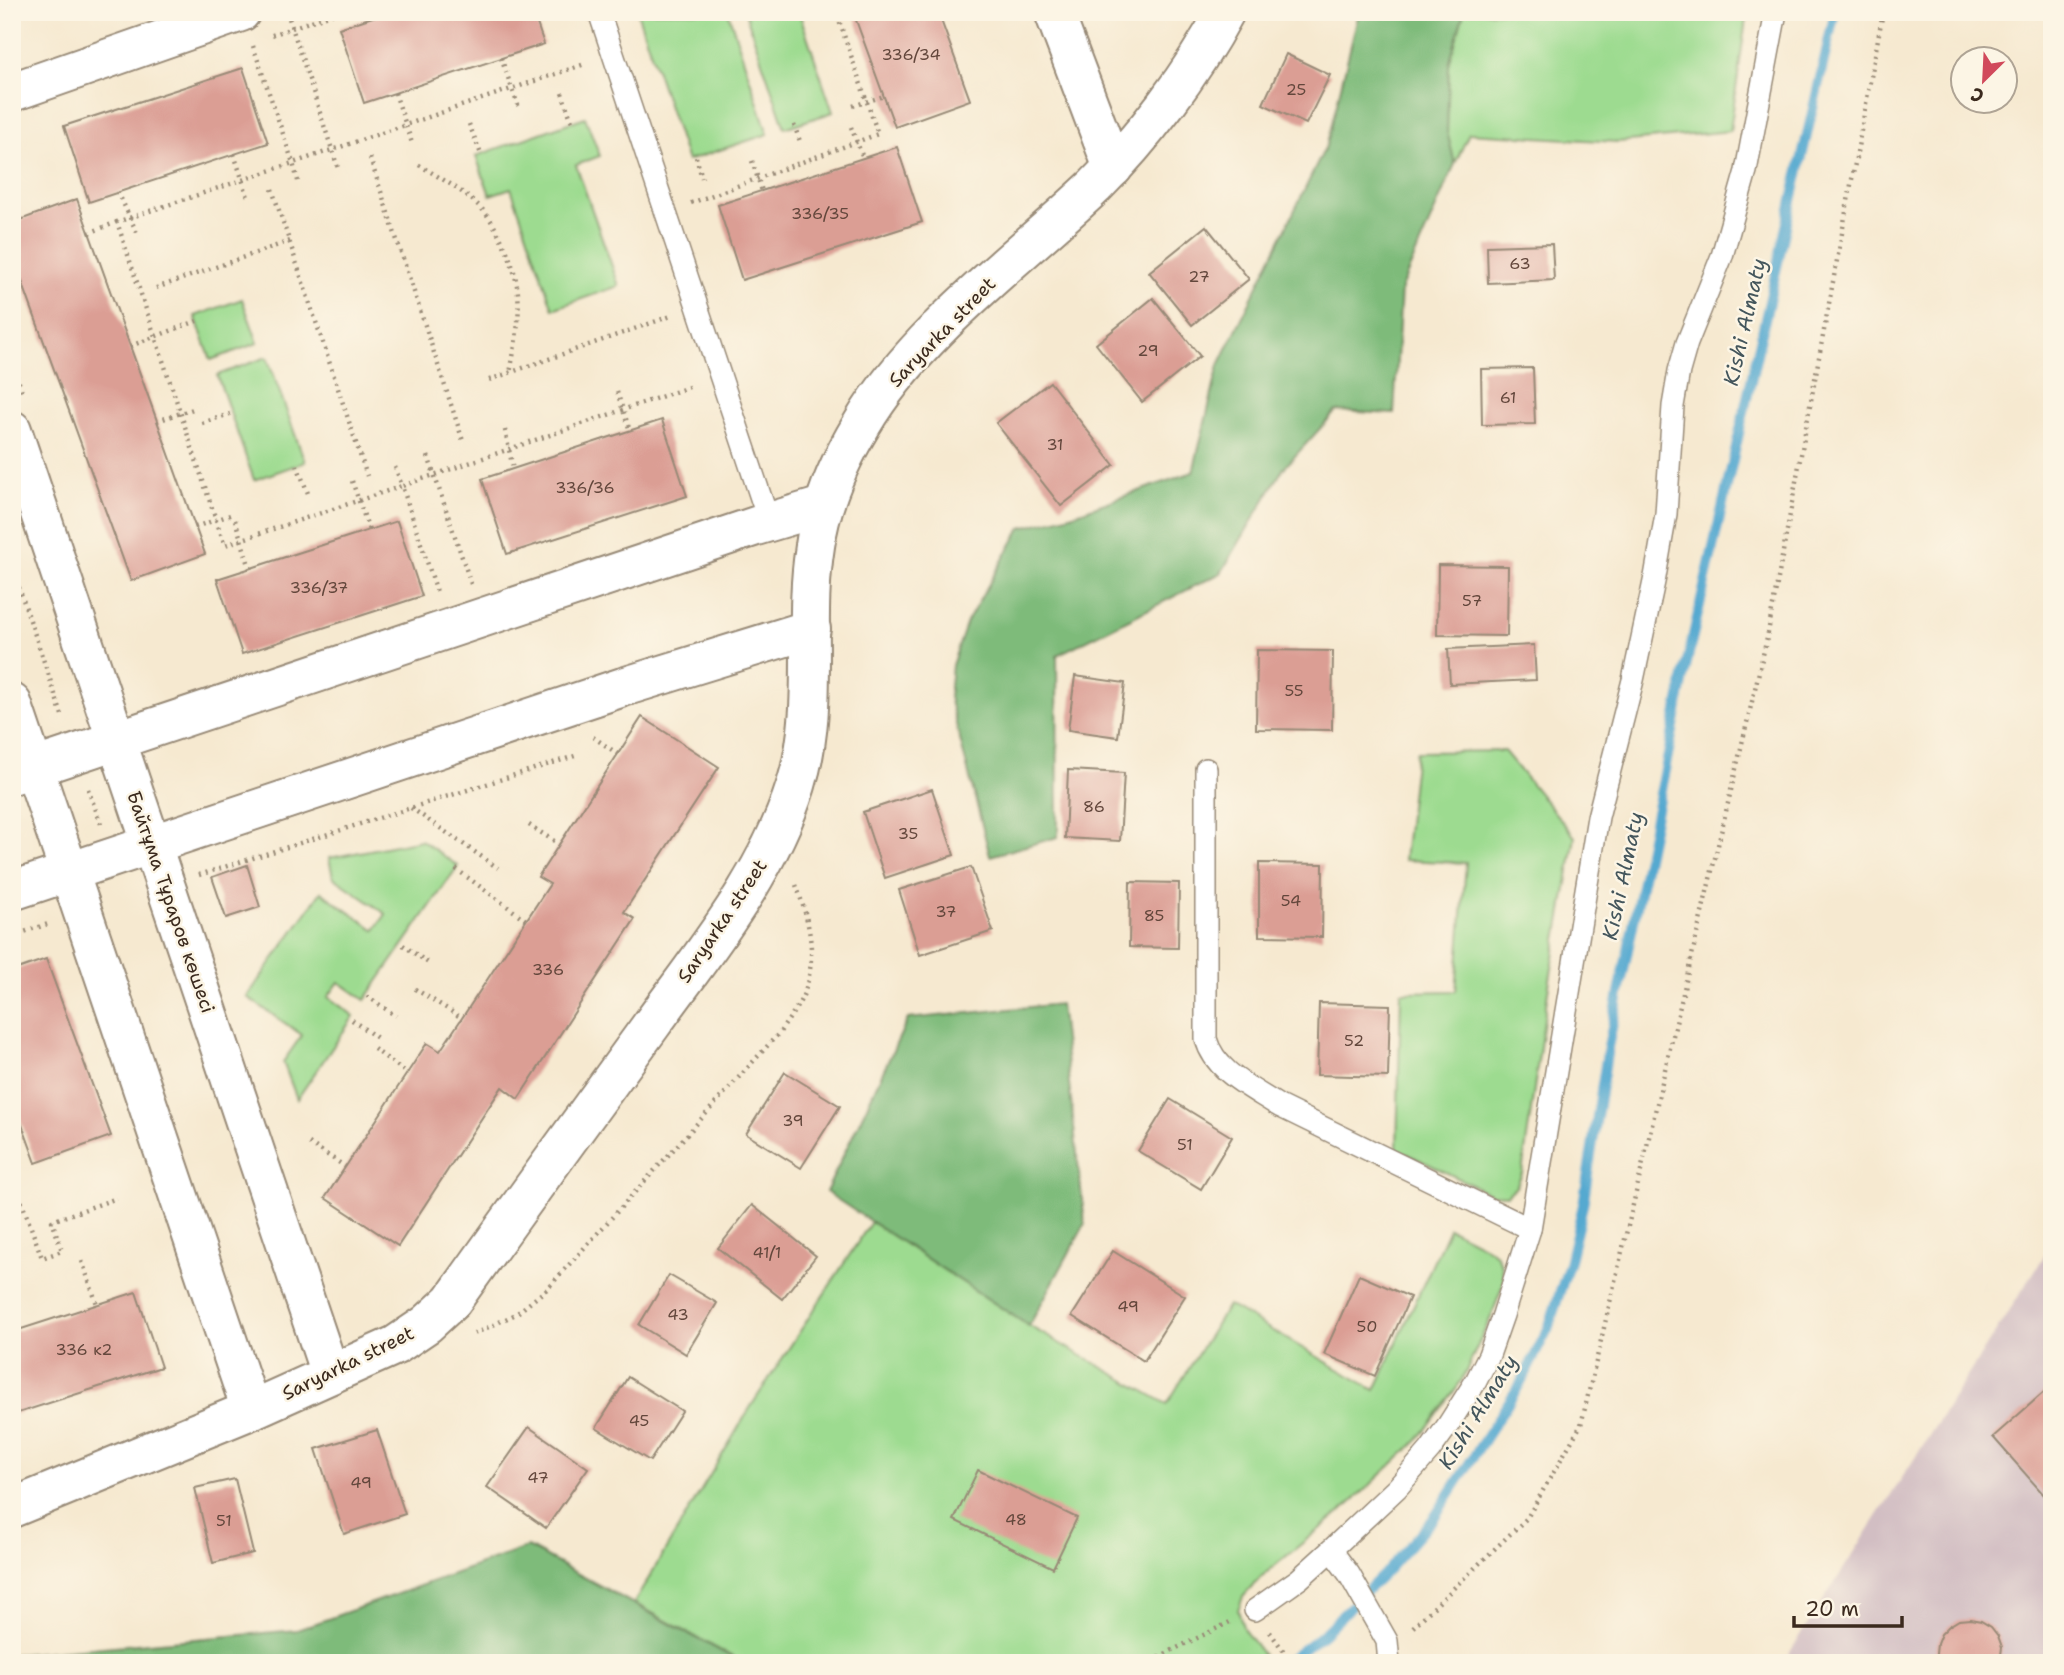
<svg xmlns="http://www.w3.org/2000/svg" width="2064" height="1675" viewBox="0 0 2064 1675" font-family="'Shantell Sans',sans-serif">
	<rect width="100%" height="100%" fill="#fcf5e5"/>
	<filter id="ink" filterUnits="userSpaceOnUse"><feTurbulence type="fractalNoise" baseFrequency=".0143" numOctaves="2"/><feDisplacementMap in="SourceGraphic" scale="14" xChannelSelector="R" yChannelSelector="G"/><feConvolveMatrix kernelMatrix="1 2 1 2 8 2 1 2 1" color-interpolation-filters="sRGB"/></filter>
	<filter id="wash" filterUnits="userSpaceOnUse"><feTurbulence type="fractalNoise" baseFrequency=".00686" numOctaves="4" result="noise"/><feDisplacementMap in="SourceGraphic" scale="28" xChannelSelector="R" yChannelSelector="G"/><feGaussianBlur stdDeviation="1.57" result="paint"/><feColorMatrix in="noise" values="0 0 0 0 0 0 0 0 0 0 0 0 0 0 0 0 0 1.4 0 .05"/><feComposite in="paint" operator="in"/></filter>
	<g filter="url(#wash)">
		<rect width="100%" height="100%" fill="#f6e9d0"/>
		<path fill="#d2bec3" d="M2052 1244V1663H1783L1945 1411Z"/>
		<g fill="#9ddb90" stroke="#6c8257" stroke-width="2">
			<path d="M637 12H728L768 134 687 161Z"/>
			<path d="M745 12H799L833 112 785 128Z"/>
			<path d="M1464 12H1747L1730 131 1618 142 1469 133 1455 164 1447 132 1449 64Z"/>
			<path d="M585 117 600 156 576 165 619 286 553 309 511 188 490 195 476 156Z"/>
			<path d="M242 299 258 343 211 360 195 316Z"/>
			<path d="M267 357 305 462 254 480 217 375Z"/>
			<path d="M1504 751 1575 837 1548 991 1522 1173 1516 1187 1507 1195 1491 1194 1397 1149 1401 992 1456 991 1466 863 1404 860 1416 752Z"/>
			<path d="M421 840 458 866 365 1000 339 982 328 997 354 1016 297 1099 283 1062 302 1035 247 997 321 892 375 930 386 914 333 877 329 858Z"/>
			<path d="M871 1222 1029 1326 1167 1404 1228 1305 1375 1390 1449 1228 1486 1247 1496 1254 1502 1266 1504 1281 1492 1315 1462 1380 1418 1440 1350 1504 1261 1577 1243 1597 1238 1610 1244 1630 1263 1655 1250 1663H743L634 1603 750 1408Z"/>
		</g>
		<g fill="#7ebb7a" stroke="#5c724c" stroke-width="2">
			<path d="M1359 12H1464L1449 64 1447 132 1455 164 1401 288 1394 414 1336 411 1283 469 1221 573 1057 655 1058 837 990 856 949 697 952 665 967 622 1021 528 1071 515 1193 472 1219 365 1327 144Z"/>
			<path d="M1060 1004 1085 1224 1029 1326 826 1192 908 1019Z"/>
			<path d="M528 1547 743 1663H12V1655L297 1630Z"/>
		</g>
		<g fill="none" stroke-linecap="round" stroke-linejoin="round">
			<path stroke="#54a9d0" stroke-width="10" d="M1285 1663 1323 1634 1387 1571 1434 1518 1522 1381 1548 1329 1569 1264 1583 1205 1608 1047 1689 653 1835 12"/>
		</g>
		<g id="blocks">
			<g fill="#db9e94">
				<path d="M388 12H533L544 44 364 103 339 28Z"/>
				<path d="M853 12H938L970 100 895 127Z"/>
				<path d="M1286 54 1330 75 1306 124 1263 104Z"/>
				<path d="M243 68 268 143 89 202 64 126Z"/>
				<path d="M897 147 922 222 742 280 718 205Z"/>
				<path d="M77 199 205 554 131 581 12 254V223Z"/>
				<path d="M1206 226 1249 279 1192 325 1149 272Z"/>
				<path d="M1552 244 1554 280 1488 283 1487 246Z"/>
				<path d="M1153 298 1200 356 1142 402 1096 344Z"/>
				<path d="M1533 368 1535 424 1482 425 1481 369Z"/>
				<path d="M1050 382 1114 465 1061 506 996 423Z"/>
				<path d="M662 420 687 496 507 554 482 479Z"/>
				<path d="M397 521 422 596 242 654 217 579Z"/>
				<path d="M1438 565 1508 566 1507 636 1437 635Z"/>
				<path d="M1534 645 1536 680 1450 684 1448 649Z"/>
				<path d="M1257 650 1333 651 1332 730 1256 729Z"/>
				<path d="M1075 676 1125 683 1118 737 1068 730Z"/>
				<path d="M642 717 719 767 624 912 635 919 518 1099 502 1087 398 1246 325 1198 427 1043 440 1051 462 1018 550 884 538 877Z"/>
				<path d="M1068 770 1124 773 1120 841 1065 838Z"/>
				<path d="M932 789 954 855 885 878 863 812Z"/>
				<path d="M1259 863 1323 864 1322 937 1259 936Z"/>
				<path d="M247 865 260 907 226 918 212 877Z"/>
				<path d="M971 867 993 931 920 955 899 890Z"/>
				<path d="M1130 882 1179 883 1178 948 1129 947Z"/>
				<path d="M46 959 111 1136 36 1163 12 1097V971Z"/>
				<path d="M1319 1003 1390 1005 1388 1077 1317 1075Z"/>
				<path d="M785 1072 840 1106 801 1168 746 1134Z"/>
				<path d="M1170 1099 1232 1137 1201 1189 1138 1151Z"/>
				<path d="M752 1205 816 1256 782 1299 718 1248Z"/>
				<path d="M1113 1251 1185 1296 1144 1361 1072 1316Z"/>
				<path d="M669 1275 717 1303 686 1354 639 1325Z"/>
				<path d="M1359 1275 1410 1297 1375 1376 1324 1354Z"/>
				<path d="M136 1292 161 1367 12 1415V1332Z"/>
				<path d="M628 1377 682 1411 650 1461 596 1428Z"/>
				<path d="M2052 1385V1504L1993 1437Z"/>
				<path d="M529 1427 588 1468 546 1528 487 1487Z"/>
				<path d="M377 1430 405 1514 344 1534 316 1449Z"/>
				<path d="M978 1470 1077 1518 1053 1568 954 1520Z"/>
				<path d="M235 1479 253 1553 213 1563 195 1488Z"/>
				<path d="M1970 1619 1981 1621 1991 1627 1998 1636 2002 1647 2000 1663H1937L1936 1654 1937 1644 1941 1634 1949 1626 1959 1620Z"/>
			</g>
		</g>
	</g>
	<g filter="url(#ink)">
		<use href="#blocks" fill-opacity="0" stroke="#988a77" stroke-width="2"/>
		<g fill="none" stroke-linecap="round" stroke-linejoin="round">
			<g stroke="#988a77" stroke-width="24">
				<g id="service">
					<path d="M599 12 769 522"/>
					<path d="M1206 769V1039C1215 1072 1252 1088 1279 1106L1530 1229"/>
					<path d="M1331 1550 1349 1574 1387 1641 1389 1663"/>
					<path d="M1255 1610 1299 1579 1331 1550 1397 1488 1430 1450 1448 1425 1476 1381 1489 1355 1503 1315 1530 1229 1598 817 1633 680 1655 577 1666 514 1673 406 1679 371 1687 343 1722 256 1746 171 1776 12"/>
				</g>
			</g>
			<g stroke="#988a77" stroke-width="42">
				<g id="minor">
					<path d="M1054 12 1113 168"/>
					<path d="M12 92 241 12"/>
					<path d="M12 430 330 1374"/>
					<path d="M12 703 251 1410"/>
					<path d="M12 775 756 526 823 506"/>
					<path d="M12 891 623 687 811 629"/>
					<path d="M12 1508 251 1410 396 1345 427 1324 452 1301C518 1208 585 1116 652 1024 706 949 768 875 796 785 821 705 802 627 815 546 821 502 839 462 862 424 916 332 1018 259 1095 186 1144 137 1192 74 1225 12"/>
				</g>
			</g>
			<g stroke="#988a77" stroke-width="4.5" stroke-dasharray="2 5" stroke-linecap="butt">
				<path d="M287 12 338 168"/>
				<path d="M272 35 337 12"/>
				<path d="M253 46 293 163 117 222 216 520 225 545 402 486 438 595"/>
				<path d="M501 58 519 108"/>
				<path d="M395 93 412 143"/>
				<path d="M562 93 572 122"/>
				<path d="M853 106 884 96"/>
				<path d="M469 124 481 154"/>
				<path d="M794 125 801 144"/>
				<path d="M851 127 863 158"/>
				<path d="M234 154 248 197"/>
				<path d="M696 157 702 178"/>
				<path d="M370 158 464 444"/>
				<path d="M752 161 762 191"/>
				<path d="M419 165C439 177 460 189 478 205 490 216 497 231 504 245 526 291 519 325 510 373"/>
				<path d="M298 181 293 163 585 64"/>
				<path d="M272 189 367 476"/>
				<path d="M118 192 138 235"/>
				<path d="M691 203 878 134 836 12"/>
				<path d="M89 233 117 222"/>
				<path d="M156 288 290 241"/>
				<path d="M130 346 197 321"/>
				<path d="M12 362 23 394"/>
				<path d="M489 380 671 316"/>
				<path d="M617 392 630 431"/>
				<path d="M157 421 196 408"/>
				<path d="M202 423 230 414"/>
				<path d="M505 430 513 469"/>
				<path d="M428 456 471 584"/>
				<path d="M297 465 309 496"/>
				<path d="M395 467 402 486 692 386"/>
				<path d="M352 481 369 530"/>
				<path d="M235 520 250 568"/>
				<path d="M195 527 233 514"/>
				<path d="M12 567 63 718"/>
				<path d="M593 737 618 754"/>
				<path d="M88 789 101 824"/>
				<path d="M411 808 498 868"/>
				<path d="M529 825 559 844"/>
				<path d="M456 869 526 920"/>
				<path d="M199 875 575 756"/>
				<path d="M12 936 48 924"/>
				<path d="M403 945 431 965"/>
				<path d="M415 989 462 1018"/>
				<path d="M367 996 396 1016"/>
				<path d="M352 1020 380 1040"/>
				<path d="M374 1049 407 1073"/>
				<path d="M12 1135 25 1131"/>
				<path d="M309 1143 346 1167"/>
				<path d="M12 1175 42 1258 62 1251 52 1221 117 1198"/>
				<path d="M12 1242 18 1239"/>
				<path d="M82 1261 97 1304"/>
				<path d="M474 1334 516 1314 547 1289 780 1032C790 1017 803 1001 807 984 817 948 807 915 795 882"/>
				<path d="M1413 1627 1527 1518 1581 1425 1767 638 1883 12"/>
				<path d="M1270 1632 1292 1663"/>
				<path d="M1146 1663 1230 1622"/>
			</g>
			<use href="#service" stroke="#fff" stroke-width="21"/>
			<use href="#minor" stroke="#fff" stroke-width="38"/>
		</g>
	</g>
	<g text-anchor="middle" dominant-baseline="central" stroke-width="5" stroke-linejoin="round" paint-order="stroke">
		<g font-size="16" fill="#63473c">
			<text x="911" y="54">336/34</text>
			<text x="1296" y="89">25</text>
			<text x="820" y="213">336/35</text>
			<text x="1520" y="263">63</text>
			<text x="1199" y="276">27</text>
			<text x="1148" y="350">29</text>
			<text x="1508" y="397">61</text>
			<text x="1055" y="444">31</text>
			<text x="585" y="487">336/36</text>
			<text x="319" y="587">336/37</text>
			<text x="1472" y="600">57</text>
			<text x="1294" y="690">55</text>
			<text x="1094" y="806">86</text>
			<text x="908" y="833">35</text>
			<text x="1291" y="900">54</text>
			<text x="946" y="911">37</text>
			<text x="1154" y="915">85</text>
			<text x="548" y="969">336</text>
			<text x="1354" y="1040">52</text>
			<text x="793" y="1120">39</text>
			<text x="1185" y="1144">51</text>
			<text x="767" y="1252">41/1</text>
			<text x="1128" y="1306">49</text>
			<text x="678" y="1314">43</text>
			<text x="1367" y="1326">50</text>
			<text x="84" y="1349">336 к2</text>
			<text x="639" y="1420">45</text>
			<text x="538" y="1477">47</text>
			<text x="361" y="1482">49</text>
			<text x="1016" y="1519">48</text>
			<text x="224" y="1520">51</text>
		</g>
		<g font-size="19" fill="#3b2a1e" stroke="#fcf5e5">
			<text transform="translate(942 332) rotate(-46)">Saryarka street</text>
			<text transform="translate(171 902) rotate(71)">Байтұма Тұраров көшесі</text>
			<text transform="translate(722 921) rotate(-56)">Saryarka street</text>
			<text transform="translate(348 1363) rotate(-26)">Saryarka street</text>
		</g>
		<g font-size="21" font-style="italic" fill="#44565c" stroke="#fcf5e5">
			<text transform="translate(1745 322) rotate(-77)">Kіshі Almaty</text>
			<text transform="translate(1623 876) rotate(-78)">Kіshі Almaty</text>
			<text transform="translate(1478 1412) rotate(-58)">Kіshі Almaty</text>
		</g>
	</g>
	<rect width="2064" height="1675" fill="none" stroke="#fcf5e5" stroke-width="42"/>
	<g transform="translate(1984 80) rotate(204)"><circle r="33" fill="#fcf5e5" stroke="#afa495" stroke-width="2"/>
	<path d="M0-5L12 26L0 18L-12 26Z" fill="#d1495b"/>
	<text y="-10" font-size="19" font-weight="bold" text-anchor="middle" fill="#3b2a1e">С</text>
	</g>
	<path d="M1794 1616v10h108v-10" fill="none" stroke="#3b2a1e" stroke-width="3.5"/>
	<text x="1805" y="1616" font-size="21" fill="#3b2a1e" stroke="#fcf5e5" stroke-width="5" paint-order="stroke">20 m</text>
</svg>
